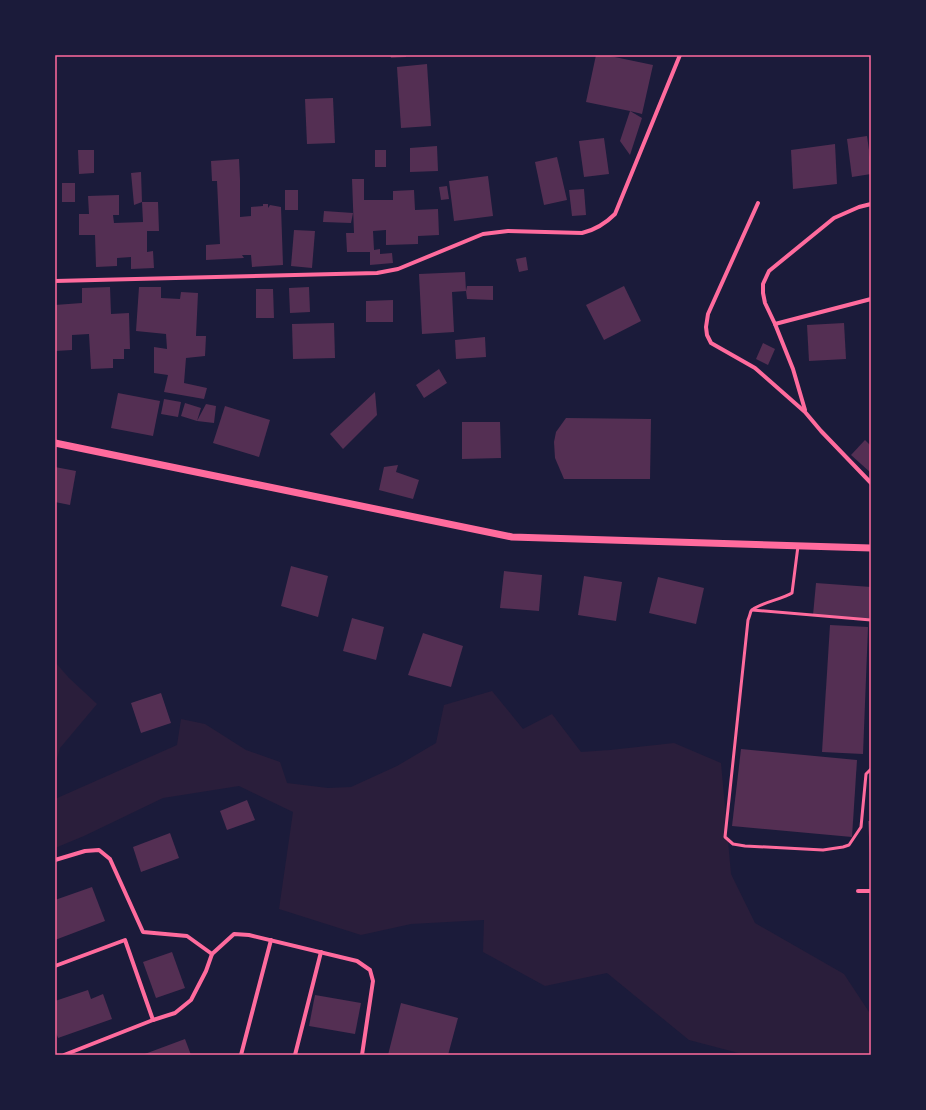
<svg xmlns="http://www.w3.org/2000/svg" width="926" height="1110" viewBox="0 0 926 1110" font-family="'DejaVu Sans',sans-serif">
	<rect width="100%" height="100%" fill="#1b1b3a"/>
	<g fill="#2a1e3b">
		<path d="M55 662 69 678 97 704 60 748 55 766Z"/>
		<path d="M492 691 523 729 552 714 581 752 610 750 674 743 721 763 731 874 755 923 844 974 871 1015V1055H746L689 1040 607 973 545 986 483 952 484 920 411 924 361 935 279 909 293 812 239 786 163 798 84 836 55 848V799L177 745 181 719 205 724 246 750 280 762 287 783 328 788 351 787 397 766 436 743 444 705Z"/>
	</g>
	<g fill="#542f53">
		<path d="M390 55H406V57L391 58Z"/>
		<path d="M596 55H605L653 65 642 114 630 111 642 118 630 155 620 141 630 111 586 102Z"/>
		<path d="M427 64 431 126 401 128 397 67Z"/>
		<path d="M333 98 335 143 307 144 305 99Z"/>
		<path d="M867 136 871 164V174L852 177 847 139Z"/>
		<path d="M604 138 609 174 584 177 579 141Z"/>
		<path d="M835 144 837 184 793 189 791 150Z"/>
		<path d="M437 146 438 171 410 172V148Z"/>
		<path d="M78 150H94V173L79 174Z"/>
		<rect x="375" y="150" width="11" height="17"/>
		<path d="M557 157 567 200 544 205 535 162Z"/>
		<path d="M239 159 240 180V217L251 216V207L263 206V204H268V208L270 205 281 207 283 265 252 267 251 255H242L244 258 206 260V245L220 244 217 181H212L211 161Z"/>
		<path d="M141 172 142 202 134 205 131 173Z"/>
		<path d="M488 176 493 216 454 221 449 181Z"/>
		<path d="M352 179H364V200H393V191L414 190 415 210 438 209 439 235 418 236V244L386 245V230L373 231 374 250 380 249V254L392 253 393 263 370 265V252H347L346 233H354Z"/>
		<rect x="62" y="183" width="13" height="19"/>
		<path d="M447 186 449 199 441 200 439 187Z"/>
		<path d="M584 189 586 215 572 216 569 190Z"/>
		<rect x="285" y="190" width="13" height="20"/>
		<path d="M119 195V215H113L114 223 143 222 142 202H158L159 231H147V252L153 251 154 268 131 269V257L117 258V266L96 267 95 235H79V214H89L88 196Z"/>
		<path d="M324 211 353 213 351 223 323 222Z"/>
		<path d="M294 230 315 231 312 268 291 266Z"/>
		<path d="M526 257 528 270 519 272 516 259Z"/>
		<path d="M465 272 466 291 452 292 454 332 422 334 419 274Z"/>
		<path d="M467 286H493V300L467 299 466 291Z"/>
		<path d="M624 286 641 321 604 340 586 305Z"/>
		<path d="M110 287 111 314 129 313 130 349H124V359H113V368L91 369 89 334 72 335V350L55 351V305L82 303V288Z"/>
		<path d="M139 287H161V298L180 299 181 292 198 293 196 336H206L205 356 186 358 184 383 207 388 204 399 164 392 168 375 154 373V347L167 349 166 334 136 331Z"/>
		<path d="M309 287 310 312 290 313 289 288Z"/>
		<path d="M256 289H273L274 318H256Z"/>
		<path d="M393 300V322H366V301Z"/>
		<path d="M334 323 335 358 293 359 292 324Z"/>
		<path d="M844 323 846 359 809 361 807 325Z"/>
		<path d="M485 337 486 357 456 359 455 340Z"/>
		<path d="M763 343 775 349 768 365 756 359Z"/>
		<path d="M439 369 447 383 424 398 416 385Z"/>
		<path d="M375 392 377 415 343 449 330 434Z"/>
		<path d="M118 393 160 401 153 436 111 428Z"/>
		<path d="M164 399 181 402 178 417 161 414Z"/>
		<path d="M185 403 201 408 197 421 206 404 216 406 214 423 197 421 181 416Z"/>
		<path d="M225 406 270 420 259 457 213 443Z"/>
		<path d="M566 418 651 419 650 479H564L555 458 554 442 556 432Z"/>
		<path d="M462 422H500L501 458 462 459Z"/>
		<path d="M865 440 871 446V473L851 455Z"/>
		<path d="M398 465 396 472 419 480 413 499 379 490 384 467Z"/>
		<path d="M55 467 76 471 70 505 55 502Z"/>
		<path d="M291 566 328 576 318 617 281 606Z"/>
		<path d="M504 571 542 575 539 611 500 608Z"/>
		<path d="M584 576 622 582 616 621 578 615Z"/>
		<path d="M658 577 704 588 696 624 649 613Z"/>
		<path d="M816 583 871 587V604L869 620 813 615Z"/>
		<path d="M352 618 384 627 376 660 343 651Z"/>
		<path d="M830 625 868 627 863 754 822 752Z"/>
		<path d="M423 633 463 646 451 687 408 675Z"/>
		<path d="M161 693 171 723 141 733 131 703Z"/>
		<path d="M741 749 857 760 852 837 732 826Z"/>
		<path d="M247 800 255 820 227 830 220 811Z"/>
		<path d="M868 821H871V853H870Z"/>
		<path d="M170 833 179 858 141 872 133 847Z"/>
		<path d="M92 887 105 921 55 940V900Z"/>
		<path d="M172 952 185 988 156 998 143 962Z"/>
		<path d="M88 990 91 999 103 994 112 1019 58 1038 55 1030V1001Z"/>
		<path d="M315 995 361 1003 355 1034 309 1026Z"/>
		<path d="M401 1003 458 1018 448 1055H388Z"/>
		<path d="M185 1039 191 1055H142Z"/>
	</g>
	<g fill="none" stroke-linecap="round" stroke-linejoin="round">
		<g stroke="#ff6b9d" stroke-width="3">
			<path d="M798 546 792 593C783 599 756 604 751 611 750 614 749 618 748 620L725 837 733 844 745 846 823 850 843 847 849 845 861 827 866 774 871 769"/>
			<path d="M752 610 871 620"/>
		</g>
		<g stroke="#ff6b9d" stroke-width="4">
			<path d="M758 203 708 314 706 327 707 335 711 343 755 368 805 412 821 431 871 483"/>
			<path d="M55 281 377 273 398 269 483 234 508 231 582 233C595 230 605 224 615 214L680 55"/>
			<path d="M775 324 871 299"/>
			<path d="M805 410 793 369 775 324 765 303 763 293V284L769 271 834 218 859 207 871 204"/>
			<path d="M55 860 85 851 99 850 110 859 143 932 187 936 212 954"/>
			<path d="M858 891H871"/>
			<path d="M55 966 125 940 153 1020"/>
			<path d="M64 1055 153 1020 175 1013 191 1000 206 971 212 954 234 934 249 935 357 961 370 970 373 981 362 1055"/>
			<path d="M241 1055 271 940"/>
			<path d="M295 1055 321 952"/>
		</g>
		<path stroke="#ff6b9d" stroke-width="7" d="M55 443 512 537 871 548"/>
	</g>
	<rect width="926" height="1110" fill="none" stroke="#1b1b3a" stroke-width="112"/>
	<rect x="56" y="56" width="814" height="998" fill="none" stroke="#ff6b9d" stroke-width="1.5"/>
</svg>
